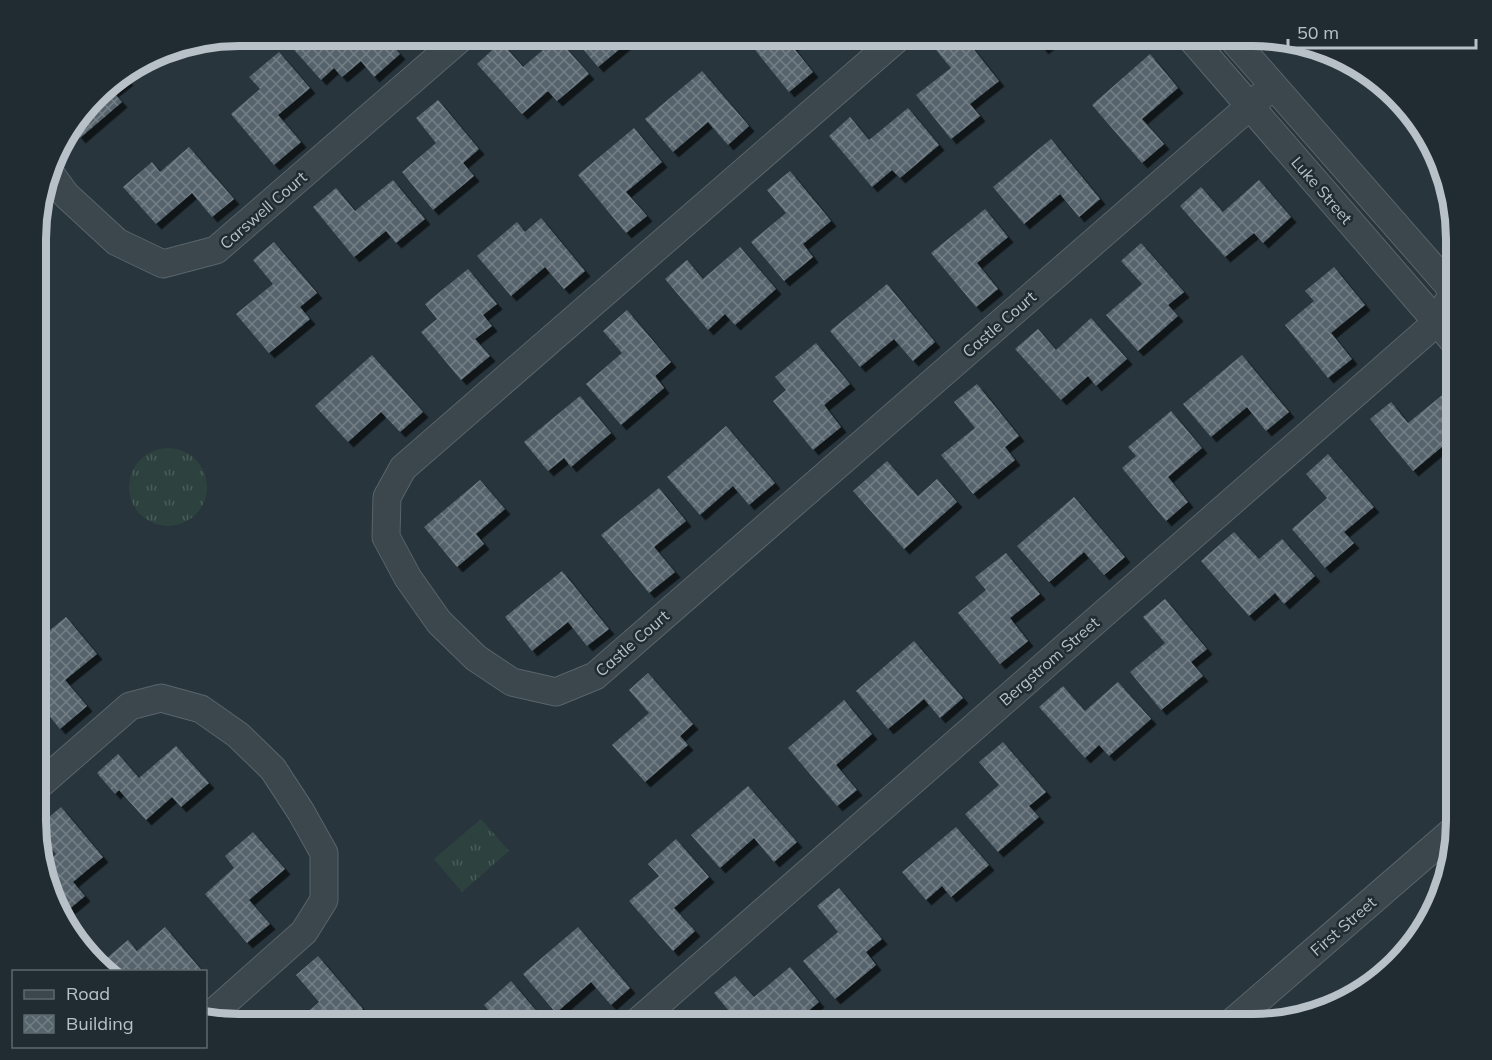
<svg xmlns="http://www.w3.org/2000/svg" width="1492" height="1060" viewBox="0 0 1492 1060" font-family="Mulish,sans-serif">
	<defs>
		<pattern id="park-tufts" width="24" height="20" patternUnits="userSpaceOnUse" patternTransform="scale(1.5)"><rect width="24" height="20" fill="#2d423e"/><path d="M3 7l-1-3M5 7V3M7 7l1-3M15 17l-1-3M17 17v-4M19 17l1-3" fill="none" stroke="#495c58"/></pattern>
		<pattern id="building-cross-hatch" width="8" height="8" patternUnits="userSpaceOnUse" patternTransform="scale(1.5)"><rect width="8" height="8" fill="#56646c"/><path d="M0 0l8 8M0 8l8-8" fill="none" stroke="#747f86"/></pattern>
		<filter id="shadow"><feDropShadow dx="5.5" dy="5.5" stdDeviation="0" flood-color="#0009"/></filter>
	</defs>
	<rect width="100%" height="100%" fill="#28353d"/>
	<g fill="url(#park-tufts)">
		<circle cx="168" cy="487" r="39"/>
		<path d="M481 819 509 851 462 892 434 859Z"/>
	</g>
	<g fill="url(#building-cross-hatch)" filter="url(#shadow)">
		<path d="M296 36H384L400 54 374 77 361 61 342 77 334 68 321 80 288 43Z"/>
		<path d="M572 36H621L627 43 598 67Z"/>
		<path d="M761 36H803L792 46 813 72 789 92 751 45Z"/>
		<path d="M943 36H963L999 81 970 104 980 116 951 139 916 95 951 68 932 45Z"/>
		<path d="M1033 36H1059L1043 49Z"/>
		<path d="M557 38 589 74 557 101 548 91 522 114 477 64 501 42 523 67Z"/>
		<path d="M279 52 310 88 278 115 301 142 274 165 231 114 260 89 249 77Z"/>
		<path d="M1150 54 1178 88 1142 119 1164 144 1142 163 1092 105Z"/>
		<path d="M702 71 749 126 728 145 708 122 673 152 645 119Z"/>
		<path d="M124 75 128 80 113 92 122 102 80 138 73 129 105 87Z"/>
		<path d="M438 100 479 149 463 163 474 176 433 210 402 172 436 143 416 118Z"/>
		<path d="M908 108 939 145 900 178 892 170 872 187 829 136 850 117 869 140Z"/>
		<path d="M634 128 662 162 626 192 647 216 626 233 578 175Z"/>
		<path d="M1051 139 1100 199 1079 217 1060 194 1024 224 993 187Z"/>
		<path d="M189 147 234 199 212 217 192 193 156 224 123 187 152 162 160 172Z"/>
		<path d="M790 171 831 221 803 244 813 257 784 281 751 242 786 213 767 190Z"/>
		<path d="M393 180 425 219 396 243 386 231 354 257 313 207 336 188 355 211Z"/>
		<path d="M1259 180 1291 217 1263 243 1254 233 1225 257 1180 206 1201 187 1223 212Z"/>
		<path d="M985 209 1008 237 977 263 998 289 976 307 931 253Z"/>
		<path d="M541 218 585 271 564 289 545 267 511 296 477 256 517 222 525 232Z"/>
		<path d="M274 242 317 293 300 307 310 319 269 353 236 314 273 284 253 260Z"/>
		<path d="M1141 243 1184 292 1168 305 1178 316 1138 351 1106 315 1142 284 1121 261Z"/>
		<path d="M740 247 776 289 735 325 725 314 708 330 665 279 687 260 703 279Z"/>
		<path d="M1334 267 1365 305 1331 333 1352 359 1328 378 1285 325 1314 301 1305 291Z"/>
		<path d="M468 269 497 304 483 315 492 326 475 339 490 356 461 380 421 332 437 319 425 304Z"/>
		<path d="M887 284 935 342 913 361 894 339 860 367 830 331Z"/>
		<path d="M627 310 671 362 655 376 664 388 621 425 586 384 622 353 603 331Z"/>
		<path d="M1091 318 1127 359 1096 386 1088 376 1061 400 1015 349 1038 329 1056 350Z"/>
		<path d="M816 343 850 384 824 405 841 427 813 450 773 401 786 390 775 377Z"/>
		<path d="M372 355 423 412 400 432 381 412 348 442 315 406Z"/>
		<path d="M1242 355 1289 412 1266 431 1247 407 1211 437 1183 404Z"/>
		<path d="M977 384 1019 436 1005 447 1015 460 973 494 941 455 975 428 954 402Z"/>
		<path d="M1446 392 1456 404V450L1450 454 1443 446 1413 471 1370 419 1391 402 1408 423Z"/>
		<path d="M580 396 611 433 571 467 564 458 548 471 524 442Z"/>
		<path d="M1171 411 1202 448 1168 477 1188 502 1166 521 1122 468 1136 456 1128 447Z"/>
		<path d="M726 426 775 483 749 505 733 486 700 515 667 477Z"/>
		<path d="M1328 454 1374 507 1344 532 1354 543 1325 568 1292 529 1327 498 1306 474Z"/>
		<path d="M887 461 918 496 937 479 957 502 904 549 853 491Z"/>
		<path d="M480 480 505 509 476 534 484 544 457 567 424 527Z"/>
		<path d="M659 488 686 521 654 547 675 572 649 593 601 535Z"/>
		<path d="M1074 497 1125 557 1104 575 1084 552 1049 582 1017 546Z"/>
		<path d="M1234 532 1259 559 1282 539 1315 576 1284 604 1275 593 1249 616 1201 561Z"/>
		<path d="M1006 553 1040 594 1010 618 1028 641 1000 664 958 613 986 590 975 577Z"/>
		<path d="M562 571 609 629 587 646 568 622 532 651 505 617Z"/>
		<path d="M1165 599 1207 649 1191 662 1203 676 1161 710 1130 672 1165 643 1143 617Z"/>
		<path d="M66 617 97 654 65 680 87 706 60 729 38 702V660L45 654 38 645V640Z"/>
		<path d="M914 641 963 698 940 718 924 699 888 729 856 691Z"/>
		<path d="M648 673 693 724 680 736 688 745 645 782 612 745 649 713 629 690Z"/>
		<path d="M1118 682 1151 719 1109 756 1099 745 1085 758 1039 707 1063 686 1085 711Z"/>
		<path d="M844 700 872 734 836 765 857 790 837 806 788 748Z"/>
		<path d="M1003 742 1046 792 1029 806 1039 817 998 852 965 814 999 785 979 762Z"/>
		<path d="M176 746 209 783 181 807 172 797 146 820 119 790 115 794 97 773 118 754 139 778Z"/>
		<path d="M748 786 797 842 774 862 754 838 720 868 691 835Z"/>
		<path d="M61 807 103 857 73 882 85 896 61 916 44 865 56 854 38 833V826Z"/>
		<path d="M956 827 989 865 951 897 942 886 926 900 902 872Z"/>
		<path d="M253 832 285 869 249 900 270 924 247 943 205 894 234 868 225 856Z"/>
		<path d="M676 839 709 877 674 908 695 931 673 951 629 901 659 876 648 864Z"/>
		<path d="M839 888 882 939 866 952 876 965 835 999 803 961 838 932 817 906Z"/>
		<path d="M165 927 203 972H107L100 964 128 940 137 951Z"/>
		<path d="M578 927 630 988 611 1005 591 982 556 1013 523 974Z"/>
		<path d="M318 956 363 1009 346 1024H294L319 1002 296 975Z"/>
		<path d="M790 967 819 1002 793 1024H740L714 993 735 976 754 997Z"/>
		<path d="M511 981 545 1021 542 1024H488L495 1018 484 1005Z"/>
	</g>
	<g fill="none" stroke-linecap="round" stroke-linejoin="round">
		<g stroke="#59646b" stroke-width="29">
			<g id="minor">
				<path d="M900 36 403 468 387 497 386 537 408 578 439 622 476 658 512 682 556 692 595 676 1273 86"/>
				<path d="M1189 36 1456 344"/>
				<path d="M1230 36 1456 294"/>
				<path d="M50 173 66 195 117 242 163 264 216 250 463 36"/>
				<path d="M38 786 130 706 161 698 201 709 238 735 273 769 301 812 324 853V900L304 932 206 1019"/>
				<path d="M635 1024 1437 322 1456 287"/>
				<path d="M1230 1024 1456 828"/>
			</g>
		</g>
		<use href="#minor" stroke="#3c464d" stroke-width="27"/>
	</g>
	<g text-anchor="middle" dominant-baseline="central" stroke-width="5" stroke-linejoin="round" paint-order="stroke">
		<g font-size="16" fill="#b8c1c8" stroke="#202c32">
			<text transform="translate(1322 190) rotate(49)">Luke Street</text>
			<text transform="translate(263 210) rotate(-41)">Carswell Court</text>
			<text transform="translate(999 324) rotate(-41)">Castle Court</text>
			<text transform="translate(632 643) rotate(-41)">Castle Court</text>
			<text transform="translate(1049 661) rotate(-41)">Bergstrom Street</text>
			<text transform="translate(1343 926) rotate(-41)">First Street</text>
		</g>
	</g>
	<path d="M0 0H1492V1060H0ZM239 46H1253A193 193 0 0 1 1446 239V821A193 193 0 0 1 1253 1014H239A193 193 0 0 1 46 821V239A193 193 0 0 1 239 46Z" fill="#202c32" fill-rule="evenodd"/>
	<path fill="none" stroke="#b8c1c8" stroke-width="8" d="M239 46H1253A193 193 0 0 1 1446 239V821A193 193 0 0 1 1253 1014H239A193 193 0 0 1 46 821V239A193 193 0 0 1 239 46Z"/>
	<rect x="12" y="970" width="195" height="78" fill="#202c32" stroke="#5d686e" stroke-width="1.5"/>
	<rect x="24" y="990" width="30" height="9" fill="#3c464d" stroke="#5d686e" stroke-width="1.5"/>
	<text x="66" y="1000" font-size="18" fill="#b8c1c8">Road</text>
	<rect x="24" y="1015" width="30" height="18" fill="url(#building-cross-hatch)" stroke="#5d686e" stroke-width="1.5"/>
	<text x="66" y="1030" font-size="18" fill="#b8c1c8">Building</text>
	<path d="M1288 39v9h188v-9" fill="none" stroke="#b8c1c8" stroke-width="3"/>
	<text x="1297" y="39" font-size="18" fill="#b8c1c8" stroke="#202c32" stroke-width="4.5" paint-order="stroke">50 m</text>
</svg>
